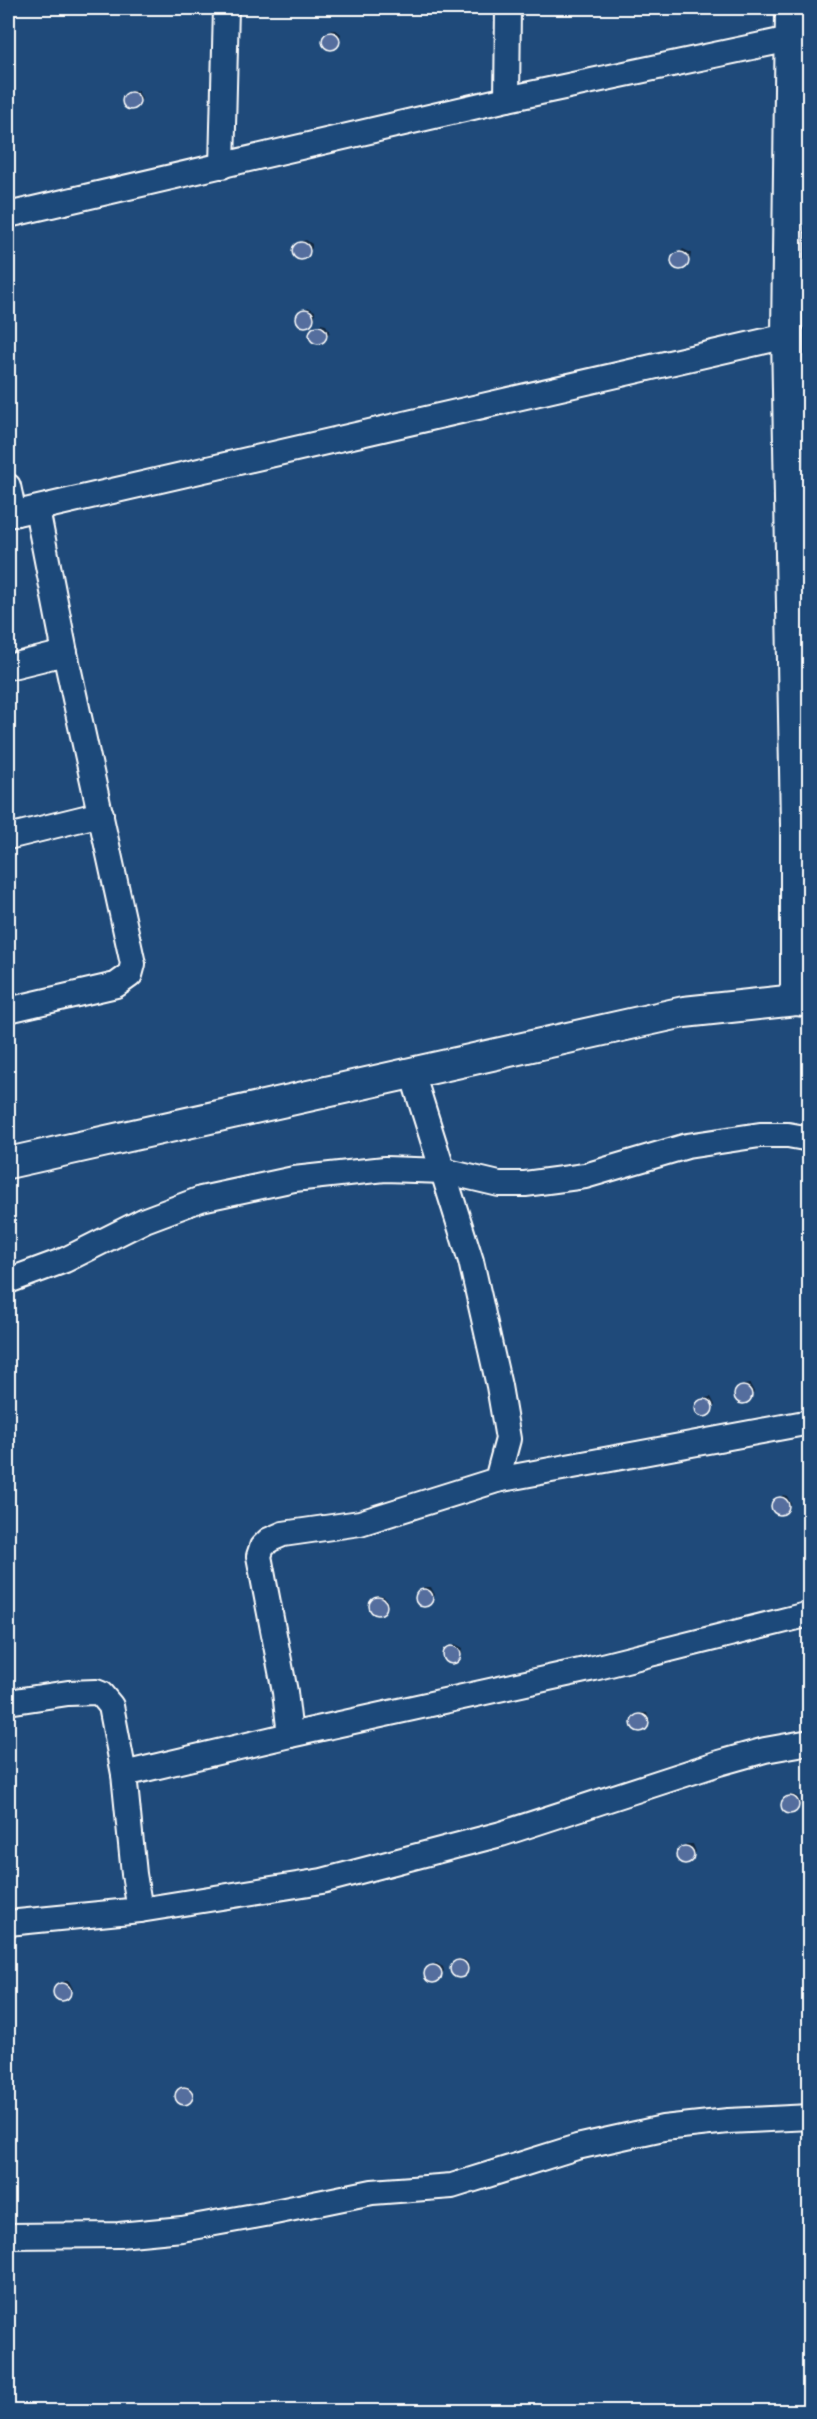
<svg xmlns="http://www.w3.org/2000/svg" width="817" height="2419" viewBox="0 0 817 2419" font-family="Sriracha,sans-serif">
	<rect width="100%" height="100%" fill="#1f4a7a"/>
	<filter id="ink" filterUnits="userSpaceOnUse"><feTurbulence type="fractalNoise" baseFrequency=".0167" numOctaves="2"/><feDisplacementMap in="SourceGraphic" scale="12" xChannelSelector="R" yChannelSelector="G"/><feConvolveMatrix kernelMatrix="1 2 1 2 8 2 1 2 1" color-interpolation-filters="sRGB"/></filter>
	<g filter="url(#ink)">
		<g fill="#0007">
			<path d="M331 30H336L341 34 339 43 328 48 325 45 324 38Z"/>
			<path d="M131 91H138L142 99 134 108 125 105 124 98Z"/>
			<path d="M306 240 312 244V248L304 258H299L294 253 295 248 302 241Z"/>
			<path d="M683 249 691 253 690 260 683 267H678L673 263 674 258Z"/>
			<path d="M308 307 315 311V318L307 324 303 325 298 320V315Z"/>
			<path d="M321 324 326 325 330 332 321 342H317L312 337V333Z"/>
			<path d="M750 1384 754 1392 749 1398 745 1401 737 1399 736 1395 740 1388 743 1385Z"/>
			<path d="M711 1397 715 1405 707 1415H702L698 1410V1405L705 1398Z"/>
			<path d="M783 1495 787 1496 791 1504 782 1513H778L773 1508V1504Z"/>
			<path d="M424 1587H431L435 1595 426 1604 420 1603 417 1600V1595Z"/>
			<circle cx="380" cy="1604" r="8"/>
			<path d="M455 1644 463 1648 462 1655 455 1661H448L446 1652Z"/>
			<path d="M640 1713H647L650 1721 642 1730H638L633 1725V1721Z"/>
			<circle cx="792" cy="1803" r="8"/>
			<path d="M686 1844H693L696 1852 688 1861 680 1859 679 1852Z"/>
			<circle cx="461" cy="1967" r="8"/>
			<path d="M436 1963 443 1967 444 1971 435 1981 429 1980 426 1971Z"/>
			<path d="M65 1981H69L73 1989 65 1998 58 1997 55 1989Z"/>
			<circle cx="185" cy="2094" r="8"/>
		</g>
		<g fill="#546e9e" stroke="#fff" stroke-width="1.5">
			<circle cx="331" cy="41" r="9"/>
			<circle cx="131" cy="101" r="9"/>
			<circle cx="301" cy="251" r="9"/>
			<circle cx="680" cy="261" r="9"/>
			<circle cx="305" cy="318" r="9"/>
			<circle cx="318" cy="335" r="9"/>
			<circle cx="743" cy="1395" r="9"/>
			<circle cx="704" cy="1408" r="9"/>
			<circle cx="780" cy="1506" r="9"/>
			<circle cx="424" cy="1598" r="9"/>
			<circle cx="378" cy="1606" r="9"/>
			<circle cx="452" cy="1655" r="9"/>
			<circle cx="640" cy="1723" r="9"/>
			<circle cx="790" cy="1805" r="9"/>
			<circle cx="685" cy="1855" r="9"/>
			<circle cx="459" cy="1969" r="9"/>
			<circle cx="433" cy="1974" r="9"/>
			<circle cx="62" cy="1992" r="9"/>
			<circle cx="184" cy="2096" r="9"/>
		</g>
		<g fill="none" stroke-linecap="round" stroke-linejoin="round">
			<g stroke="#fff" stroke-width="28">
				<g id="minor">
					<path d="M507 99 508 8"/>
					<path d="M222 166 226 8"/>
					<path d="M8 215 507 99 790 39"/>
					<path d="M8 486 14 514"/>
					<path d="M37 509 65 653"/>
					<path d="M8 515 787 336"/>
					<path d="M8 667 65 653 133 964 130 975 116 985 8 1010"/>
					<path d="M8 837 101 814"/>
					<path d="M8 1281 65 1260 145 1220 201 1199 294 1179 385 1169 444 1171 499 1184H525L585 1176 687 1146 760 1135H788L810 1139"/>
					<path d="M497 1480 810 1422"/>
					<path d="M8 1702 68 1693 96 1692 101 1694 111 1706 124 1774 290 1735 285 1692 259 1556 262 1547 269 1540 283 1534 360 1523 497 1480 508 1439 499 1386 471 1261 412 1073"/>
					<path d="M290 1735 594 1668 810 1614"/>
					<path d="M140 1910 322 1881 501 1834 719 1763 765 1750 810 1742"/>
					<path d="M8 1923 140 1910 134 1874 124 1774"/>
					<path d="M8 2236 119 2235 182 2229 265 2214 372 2192 452 2186 577 2147 663 2128 728 2121 810 2117"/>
				</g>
			</g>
			<g stroke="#fff" stroke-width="34">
				<g id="tertiary">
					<path d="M791 8 787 336 796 824V1000"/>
					<path d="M8 1163 684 1012 796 1000 810 1002"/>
				</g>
			</g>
			<use href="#minor" stroke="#1f4a7a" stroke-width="24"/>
			<use href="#tertiary" stroke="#1f4a7a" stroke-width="30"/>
		</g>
	</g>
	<rect width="817" height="2419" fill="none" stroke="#1f4a7a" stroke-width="30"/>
	<rect x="15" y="15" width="787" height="2389" fill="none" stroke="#fff" stroke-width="2" filter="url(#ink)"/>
</svg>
